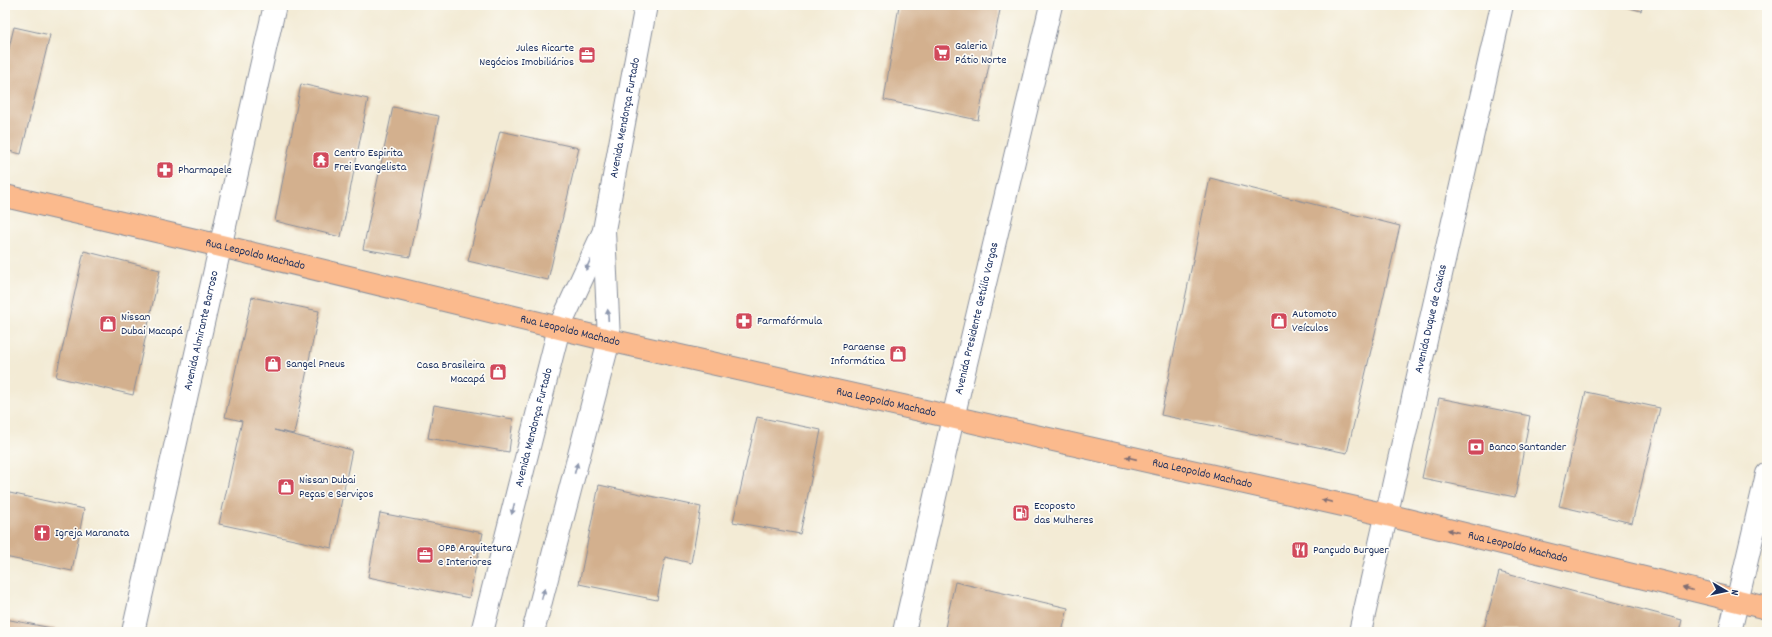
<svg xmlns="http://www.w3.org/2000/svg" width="1772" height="637" viewBox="0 0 1772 637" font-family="Dekko,sans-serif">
	<rect width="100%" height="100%" fill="#fdfcf7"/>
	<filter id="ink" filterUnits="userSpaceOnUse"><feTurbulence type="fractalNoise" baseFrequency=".025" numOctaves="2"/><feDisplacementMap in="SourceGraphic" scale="8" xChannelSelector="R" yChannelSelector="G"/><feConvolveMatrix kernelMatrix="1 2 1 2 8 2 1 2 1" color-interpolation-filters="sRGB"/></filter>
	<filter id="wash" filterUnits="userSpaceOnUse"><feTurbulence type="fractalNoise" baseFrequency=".012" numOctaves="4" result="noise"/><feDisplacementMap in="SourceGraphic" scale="16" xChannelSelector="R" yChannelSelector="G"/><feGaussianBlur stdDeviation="0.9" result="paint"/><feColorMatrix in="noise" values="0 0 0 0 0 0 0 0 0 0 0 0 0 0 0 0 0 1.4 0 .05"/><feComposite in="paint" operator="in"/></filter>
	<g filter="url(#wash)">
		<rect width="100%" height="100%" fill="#f3ebd5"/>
		<g id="blocks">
			<g fill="#d3b08e">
				<path d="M899 5H1001L978 120 884 100Z"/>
				<path d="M1618 5H1643L1641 11Z"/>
				<path d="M14 27 50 35 21 154 5 150V64Z"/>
				<path d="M301 84 368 99 341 237 275 221Z"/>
				<path d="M393 107 439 116 410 257 363 249Z"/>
				<path d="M500 131 579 148 548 280 468 261Z"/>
				<path d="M1210 178 1400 226 1347 453 1161 415Z"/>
				<path d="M84 251 160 270 133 395 56 377Z"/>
				<path d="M252 297 319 311 294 434 274 430 352 450 332 548 219 524 242 421 225 417Z"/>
				<path d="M1586 392 1660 408 1632 523 1559 506Z"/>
				<path d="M1439 398 1530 416 1515 497 1422 478Z"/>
				<path d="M434 405 513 419 509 452 428 438Z"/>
				<path d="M757 417 821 430 800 534 733 522Z"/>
				<path d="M599 485 701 507 691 563 665 557 657 600 579 584Z"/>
				<path d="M5 492 84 509 72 571 5 557Z"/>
				<path d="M380 513 483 533 469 598 368 577Z"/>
				<path d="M1499 572 1682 620 1679 632H1483Z"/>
				<path d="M955 582 1068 608 1062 632H944Z"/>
				<path d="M5 619 67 631V632H5Z"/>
			</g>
		</g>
	</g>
	<g filter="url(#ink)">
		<use href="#blocks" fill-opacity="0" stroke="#878d9a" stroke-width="1"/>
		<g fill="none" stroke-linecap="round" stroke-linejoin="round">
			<g stroke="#878d9a" stroke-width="24">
				<g id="minor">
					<path id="s1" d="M133 632 275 5"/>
					<path id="s2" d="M904 632 953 418 1051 5"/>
					<path id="s3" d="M1360 632 1502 5"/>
					<path d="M1730 632 1767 474"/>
				</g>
			</g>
			<g stroke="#878d9a" stroke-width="24">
				<g id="tertiary">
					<path id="s4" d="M482 632 559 328 603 233"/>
					<path id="s5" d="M533 632 609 340 604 230 646 5"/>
				</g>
			</g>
			<g stroke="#878d9a" stroke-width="24">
				<g id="primary">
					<path id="s6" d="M5 196 221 246 609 340 1387 515 1767 608"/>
				</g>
			</g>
			<use href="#minor" stroke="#fff" stroke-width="22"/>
			<use href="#tertiary" stroke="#fff" stroke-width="22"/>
			<use href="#primary" stroke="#fbba8d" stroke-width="22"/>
		</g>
		<defs><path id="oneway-solid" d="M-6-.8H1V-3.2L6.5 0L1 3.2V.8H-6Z"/></defs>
		<g fill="#8d97ae">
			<use href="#oneway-solid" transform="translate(588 265) rotate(114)"/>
			<use href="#oneway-solid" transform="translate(608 315) rotate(-93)"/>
			<use href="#oneway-solid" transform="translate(576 468) rotate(-75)"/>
			<use href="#oneway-solid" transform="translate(513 509) rotate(104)"/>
			<use href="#oneway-solid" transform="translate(543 594) rotate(-75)"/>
		</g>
		<g fill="#806e73">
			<use href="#oneway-solid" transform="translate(1131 458) rotate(-167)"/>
			<use href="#oneway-solid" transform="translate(1327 501) rotate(-167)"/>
			<use href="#oneway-solid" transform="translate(1453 531) rotate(-166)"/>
			<use href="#oneway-solid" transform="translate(1688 589) rotate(-166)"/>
		</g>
	</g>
	<defs>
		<g id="supermarket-square" transform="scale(0.9)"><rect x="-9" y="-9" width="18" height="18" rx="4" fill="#d1495b" stroke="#fdfcf7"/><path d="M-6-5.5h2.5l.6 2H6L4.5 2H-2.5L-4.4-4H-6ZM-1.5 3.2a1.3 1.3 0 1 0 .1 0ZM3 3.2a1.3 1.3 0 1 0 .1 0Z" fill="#fff"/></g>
		<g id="office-square" transform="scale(0.9)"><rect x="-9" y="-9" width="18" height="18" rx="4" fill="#d1495b" stroke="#fdfcf7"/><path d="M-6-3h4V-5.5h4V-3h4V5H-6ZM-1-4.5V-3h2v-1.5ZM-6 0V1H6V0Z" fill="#fff"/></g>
		<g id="temple-square" transform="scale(0.9)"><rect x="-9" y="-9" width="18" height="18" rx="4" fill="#d1495b" stroke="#fdfcf7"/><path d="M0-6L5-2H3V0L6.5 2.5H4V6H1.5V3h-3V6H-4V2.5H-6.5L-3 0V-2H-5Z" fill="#fff"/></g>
		<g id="pharmacy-square" transform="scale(0.9)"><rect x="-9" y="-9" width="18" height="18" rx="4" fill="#d1495b" stroke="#fdfcf7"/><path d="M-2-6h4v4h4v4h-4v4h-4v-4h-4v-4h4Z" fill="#fff"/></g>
		<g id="shop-square" transform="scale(0.9)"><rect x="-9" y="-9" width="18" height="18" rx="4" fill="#d1495b" stroke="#fdfcf7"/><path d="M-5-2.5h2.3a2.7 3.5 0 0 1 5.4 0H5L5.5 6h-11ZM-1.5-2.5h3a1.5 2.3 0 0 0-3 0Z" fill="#fff"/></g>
		<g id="bank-square" transform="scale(0.9)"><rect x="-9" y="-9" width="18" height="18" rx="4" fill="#d1495b" stroke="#fdfcf7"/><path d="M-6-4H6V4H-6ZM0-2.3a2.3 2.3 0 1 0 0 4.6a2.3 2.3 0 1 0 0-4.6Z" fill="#fff"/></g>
		<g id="fuel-square" transform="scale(0.9)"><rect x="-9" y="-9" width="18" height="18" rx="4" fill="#d1495b" stroke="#fdfcf7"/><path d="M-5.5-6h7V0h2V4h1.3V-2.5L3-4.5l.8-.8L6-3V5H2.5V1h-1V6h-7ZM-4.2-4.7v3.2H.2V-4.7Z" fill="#fff"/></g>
		<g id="church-square" transform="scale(0.9)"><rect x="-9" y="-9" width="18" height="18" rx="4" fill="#d1495b" stroke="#fdfcf7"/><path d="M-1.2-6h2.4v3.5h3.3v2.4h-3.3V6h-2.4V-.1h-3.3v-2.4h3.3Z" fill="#fff"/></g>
		<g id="restaurant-square" transform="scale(0.9)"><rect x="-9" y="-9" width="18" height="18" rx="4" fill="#d1495b" stroke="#fdfcf7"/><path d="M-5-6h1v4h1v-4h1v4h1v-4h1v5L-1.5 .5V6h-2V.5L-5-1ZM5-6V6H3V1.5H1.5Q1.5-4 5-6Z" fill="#fff"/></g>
	</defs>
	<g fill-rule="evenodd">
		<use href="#supermarket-square" x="942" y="53"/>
		<use href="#office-square" x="587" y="55"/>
		<use href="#temple-square" x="321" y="160"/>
		<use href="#pharmacy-square" x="165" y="170"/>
		<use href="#pharmacy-square" x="744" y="321"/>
		<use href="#shop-square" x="1279" y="321"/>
		<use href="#shop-square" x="108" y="324"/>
		<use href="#shop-square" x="898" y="354"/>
		<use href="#shop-square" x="273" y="364"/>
		<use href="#shop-square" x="498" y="372"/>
		<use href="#bank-square" x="1476" y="447"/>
		<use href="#shop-square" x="286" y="487"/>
		<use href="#fuel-square" x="1021" y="513"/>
		<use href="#church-square" x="42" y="533"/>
		<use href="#restaurant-square" x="1300" y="550"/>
		<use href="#office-square" x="425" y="555"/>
	</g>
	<g text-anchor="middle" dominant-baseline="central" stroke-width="3.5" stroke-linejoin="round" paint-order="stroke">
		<g font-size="12" fill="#1b2f5e" stroke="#fdfcf7" text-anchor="start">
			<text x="955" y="46">Galeria<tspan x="955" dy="14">Pátio Norte</tspan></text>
			<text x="574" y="48" text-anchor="end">Jules Ricarte<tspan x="574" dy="14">Negócios Imobiliários</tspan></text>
			<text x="334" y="153">Centro Espirita<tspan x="334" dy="14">Frei Evangelista</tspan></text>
			<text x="178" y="170">Pharmapele</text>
			<text x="1292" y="314">Automoto<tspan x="1292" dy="14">Veículos</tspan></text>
			<text x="121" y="317">Nissan<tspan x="121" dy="14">Dubai Macapá</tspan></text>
			<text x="757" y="321">Farmafórmula</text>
			<text x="885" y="347" text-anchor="end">Paraense<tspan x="885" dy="14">Informática</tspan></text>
			<text x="286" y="364">Sangel Pneus</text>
			<text x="485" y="365" text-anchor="end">Casa Brasileira<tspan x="485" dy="14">Macapá</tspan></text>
			<text x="1489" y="447">Banco Santander</text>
			<text x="299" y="480">Nissan Dubai<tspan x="299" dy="14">Peças e Serviços</tspan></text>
			<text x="1034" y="506">Ecoposto<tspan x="1034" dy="14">das Mulheres</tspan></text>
			<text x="55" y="533">Igreja Maranata</text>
			<text x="438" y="548">OPB Arquitetura<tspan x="438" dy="14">e Interiores</tspan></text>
			<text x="1313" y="550">Pançudo Burguer</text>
		</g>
		<g font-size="12" fill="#1b2f5e" stroke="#fdfcf7">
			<text stroke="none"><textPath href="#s5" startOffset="526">Avenida Mendonça Furtado</textPath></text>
			<text stroke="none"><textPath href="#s6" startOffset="257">Rua Leopoldo Machado</textPath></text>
			<text stroke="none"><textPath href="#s2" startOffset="322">Avenida Presidente Getúlio Vargas</textPath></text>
			<text stroke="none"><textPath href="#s3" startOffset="321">Avenida Duque de Caxias</textPath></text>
			<text stroke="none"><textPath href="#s1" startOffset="309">Avenida Almirante Barroso</textPath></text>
			<text stroke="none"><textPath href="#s6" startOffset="581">Rua Leopoldo Machado</textPath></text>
			<text stroke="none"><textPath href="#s6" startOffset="905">Rua Leopoldo Machado</textPath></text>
			<text stroke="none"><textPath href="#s4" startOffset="211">Avenida Mendonça Furtado</textPath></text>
			<text stroke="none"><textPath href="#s6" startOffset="1229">Rua Leopoldo Machado</textPath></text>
			<text stroke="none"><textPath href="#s6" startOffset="1553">Rua Leopoldo Machado</textPath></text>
		</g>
	</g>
	<rect width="1772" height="637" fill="none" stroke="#fdfcf7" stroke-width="20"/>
	<g transform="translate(1726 591) rotate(99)" stroke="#fdfcf7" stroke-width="3" paint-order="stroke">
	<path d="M0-3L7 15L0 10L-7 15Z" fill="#1b2f5e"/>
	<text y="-6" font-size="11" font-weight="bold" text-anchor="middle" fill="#1b2f5e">N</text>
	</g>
</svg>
